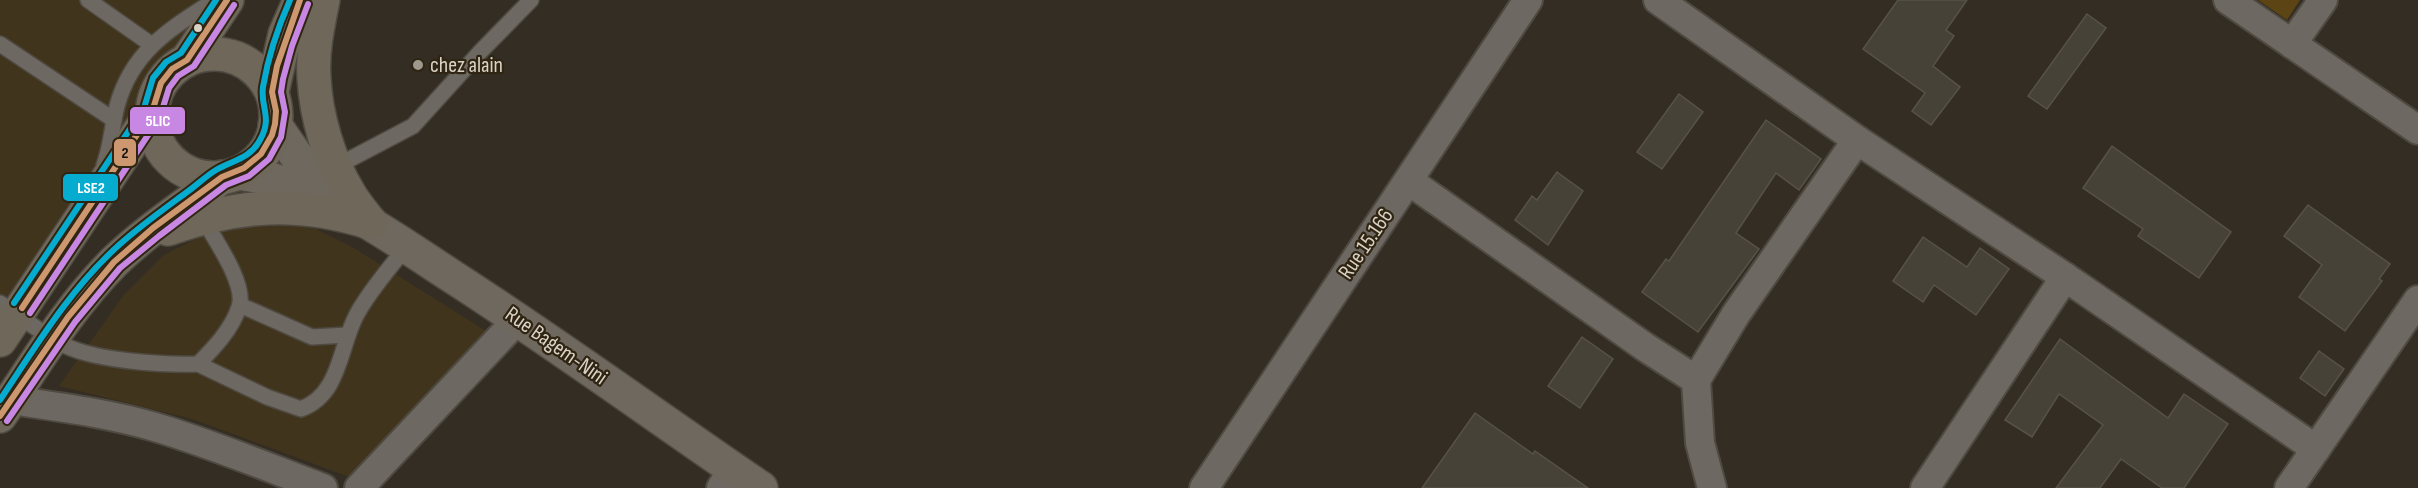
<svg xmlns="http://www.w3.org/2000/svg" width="2418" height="488" viewBox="0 0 2418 488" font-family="'Sofia Sans Condensed',sans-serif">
	<rect width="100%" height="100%" fill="#332d23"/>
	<g fill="#41341c">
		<path d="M0 0H228L0 340Z"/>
		<path d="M278 222 316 229 354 248 486 331 352 478 192 419 59 386 123 296 164 255 226 224Z"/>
	</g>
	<path fill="#5c4414" d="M2258 0H2300L2287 20Z"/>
	<g fill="#474238" stroke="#57524a" stroke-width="1.5">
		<path d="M1898 0H1967L1946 30 1954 36 1933 66 1960 87 1931 125 1912 111 1925 93 1863 49Z"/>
		<path d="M2087 14 2106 28 2047 109 2028 96Z"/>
		<path d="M1679 94 1703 112 1662 169 1637 152Z"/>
		<path d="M1766 120 1821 159 1799 190 1776 173 1736 233 1759 249 1698 332 1642 292 1666 259 1669 261Z"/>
		<path d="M2112 146 2231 232 2199 278 2138 236 2143 229 2083 188Z"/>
		<path d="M1557 172 1583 191 1548 245 1515 220 1532 196 1537 200Z"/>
		<path d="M2308 205 2390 264 2379 279 2382 281 2345 331 2299 297 2322 265 2284 236Z"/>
		<path d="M1923 237 1967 267 1980 248 2009 269 1976 315 1934 285 1923 302 1893 281Z"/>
		<path d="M1582 337 1613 359 1580 408 1548 386Z"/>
		<path d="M2060 339 2168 418 2184 394 2228 424 2184 488H2162L2121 459 2100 488H2056L2103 425 2059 394 2032 437 2005 420Z"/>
		<path d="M2319 351 2344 369 2325 396 2300 378Z"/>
		<path d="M1475 413 1533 454 1535 451 1588 488H1422Z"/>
	</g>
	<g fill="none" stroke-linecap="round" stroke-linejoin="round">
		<g stroke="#4f4a41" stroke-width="18">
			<g id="lane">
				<path d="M88 0 152 45"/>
				<path d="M0 44 114 120"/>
				<path d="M104 165C111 146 112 126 117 106 132 51 170 29 215 0"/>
				<path d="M335 167 413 126 481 51 531 0"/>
				<path d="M0 303C22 316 42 335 66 346 98 361 162 365 198 364 214 348 232 329 239 307 247 284 213 237 202 217"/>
				<path d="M240 305 312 337 347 335"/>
				<path d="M198 364 267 397 301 409C341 394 339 347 357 314 370 290 390 268 406 247"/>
			</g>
		</g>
		<g stroke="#4f4a41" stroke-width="32">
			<g id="street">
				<path d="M1658 0 1857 140 2065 277 2316 449"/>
				<path d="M2228 0 2418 130"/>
				<path d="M2292 44 2323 0"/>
				<path d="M1409 181 1645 347 1696 380"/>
				<path d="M11 400C59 407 108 413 155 427 212 444 267 467 323 488"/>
				<path d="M359 488 518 319"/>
				<path d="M721 488 733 469"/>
				<path d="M1204 488 1528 0"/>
				<path d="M1712 488 1700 443 1696 380 1736 314 1857 140"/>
				<path d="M1925 488 2065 277"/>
				<path d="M2289 488 2418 300"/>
			</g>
		</g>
		<g stroke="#4f4a41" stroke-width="36">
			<g id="secondary">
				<path d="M275 125 300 161 334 196"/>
				<path d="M238 173C320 183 385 233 453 277 557 344 658 418 761 488"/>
			</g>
		</g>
		<g stroke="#4f4a41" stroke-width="36">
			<g id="highway">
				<path d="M323 0C318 25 312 52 314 78 316 116 329 161 349 193 355 204 363 213 371 223"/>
				<circle cx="214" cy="116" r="62"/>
				<path d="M187 60 227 0"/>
				<path d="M272 92 285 34 300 0"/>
				<path d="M168 229C239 204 298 200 371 223"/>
				<path d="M0 340 152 112"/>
				<path d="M0 416C36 363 69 307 114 262 147 230 186 205 222 177"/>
			</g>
		</g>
		<use href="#lane" stroke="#6d6861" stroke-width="15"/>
		<use href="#street" stroke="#6d6861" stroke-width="28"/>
		<use href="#secondary" stroke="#6e685f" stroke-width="33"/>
		<use href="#highway" stroke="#6f685a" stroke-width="33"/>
		<g stroke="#302512" stroke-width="10">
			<g id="bus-1">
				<path d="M22 308 152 112 161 83 172 69 187 60 227 0"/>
				<path d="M0 416 68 317 114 262 153 228 222 177 244 168 261 154 272 135 275 124 276 111 272 92 277 66 300 0"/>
			</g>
		</g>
		<g stroke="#302512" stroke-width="10">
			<g id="bus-2">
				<path d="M30 313 160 117 169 88 178 76 194 66 234 5"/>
				<path d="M7 421 75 322 120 268 159 236 226 185 249 176 269 159 281 137 285 112 281 92 283 79 292 46 308 4"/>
			</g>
		</g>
		<g stroke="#302512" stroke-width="10">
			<g id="bus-3">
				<path d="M14 303 144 108 153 78 166 62 181 53 216 0"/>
				<path d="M0 400C36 346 70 289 119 245 140 226 164 209 187 192 197 185 206 176 216 170 233 160 250 159 260 140 273 117 260 107 263 87 268 57 278 27 290 0"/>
			</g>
		</g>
		<use href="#bus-1" stroke="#cd976f" stroke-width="6"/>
		<use href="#bus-2" stroke="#c787e3" stroke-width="6"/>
		<use href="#bus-3" stroke="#06acd0" stroke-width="6"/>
	</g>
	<circle fill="#d9d2c6" stroke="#302512" stroke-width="2" cx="198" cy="28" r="5"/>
	<circle fill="#9f988d" stroke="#302512" stroke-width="2" cx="418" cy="65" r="6"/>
	<g text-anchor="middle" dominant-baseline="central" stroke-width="4.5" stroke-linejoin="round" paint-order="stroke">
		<g font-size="22" fill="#d9d2c6" stroke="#302512" text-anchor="start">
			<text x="430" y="65">chez alain</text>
		</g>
		<g font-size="22" fill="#d9d2c6" stroke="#302512">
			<text transform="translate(1366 244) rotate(-56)">Rue 15.166</text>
			<text transform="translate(556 346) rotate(35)">Rue Bagem-Nini</text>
		</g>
	</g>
	<g stroke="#302512" stroke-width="2">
		<rect x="129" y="106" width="57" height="29" rx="6" fill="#c787e3"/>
		<rect x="113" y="138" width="24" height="29" rx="6" fill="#cd976f"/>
		<rect x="62" y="173" width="57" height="29" rx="6" fill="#06acd0"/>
	</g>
	<g font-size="16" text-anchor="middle" font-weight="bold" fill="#fff">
		<text x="158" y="126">5LIC</text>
		<text x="91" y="193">LSE2</text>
	</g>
	<g font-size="16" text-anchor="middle" font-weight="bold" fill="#111">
		<text x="125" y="158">2</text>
	</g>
</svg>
